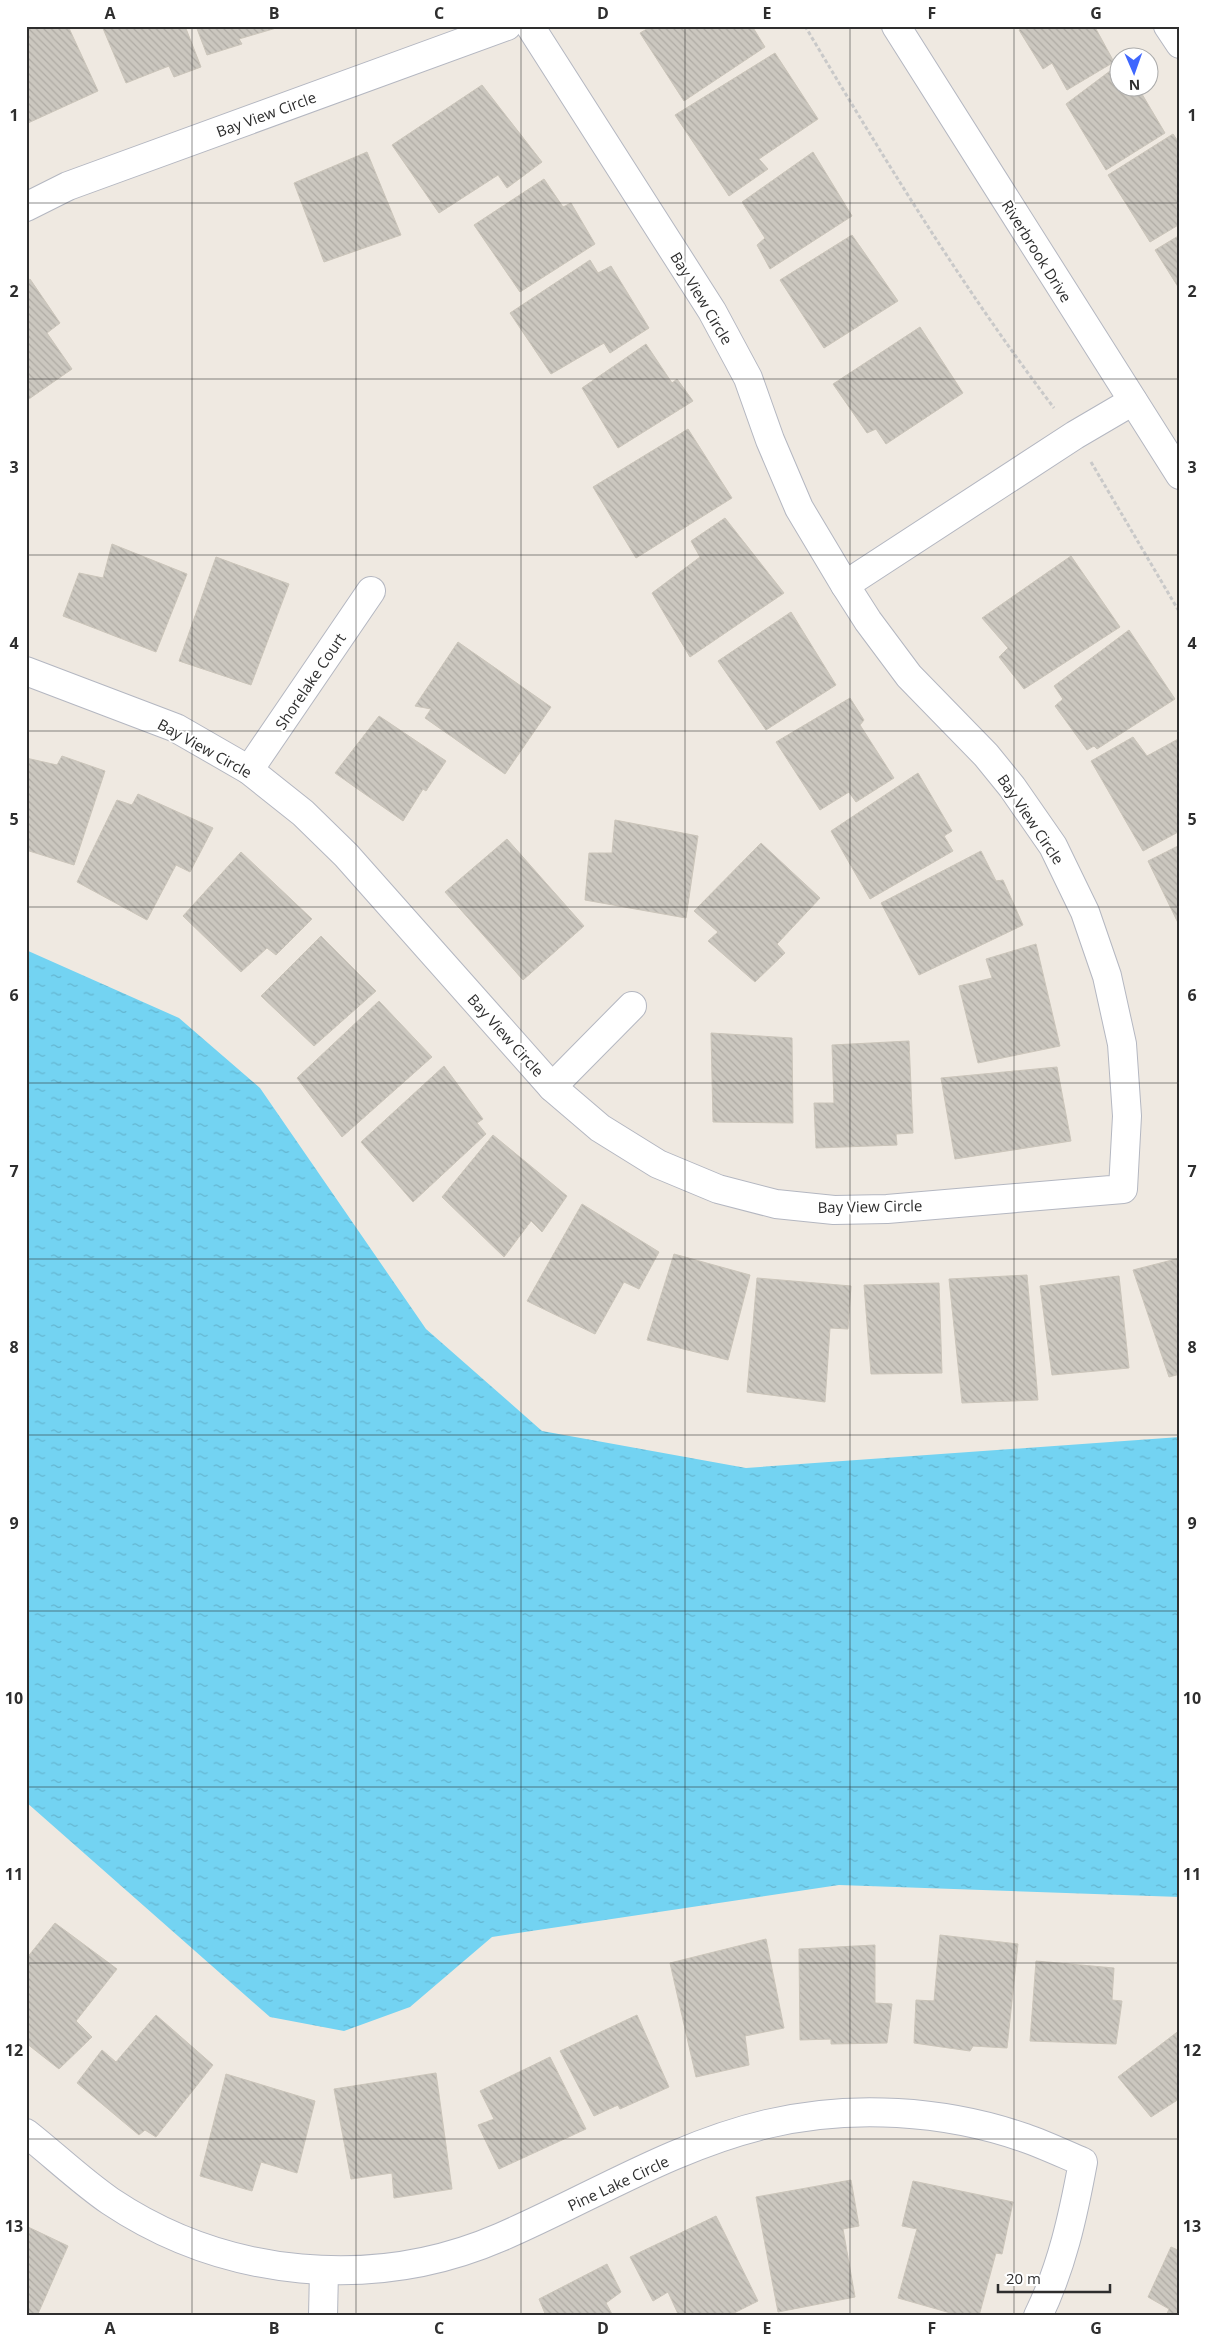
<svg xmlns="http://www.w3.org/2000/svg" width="1206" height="2342" viewBox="0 0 1206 2342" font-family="'Open Sans',sans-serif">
	<defs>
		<pattern id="water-ripples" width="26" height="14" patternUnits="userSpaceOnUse" patternTransform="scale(1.25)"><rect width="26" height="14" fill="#73d3f2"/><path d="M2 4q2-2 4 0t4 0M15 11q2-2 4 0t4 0" fill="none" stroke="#64b5d0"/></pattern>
		<pattern id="building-back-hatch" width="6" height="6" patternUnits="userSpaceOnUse" patternTransform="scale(1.25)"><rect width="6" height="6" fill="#cbc7bf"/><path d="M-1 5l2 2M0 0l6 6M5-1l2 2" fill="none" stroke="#afaba4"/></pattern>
	</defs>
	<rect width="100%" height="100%" fill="#efe9e1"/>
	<path fill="url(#water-ripples)" d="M26 950 179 1018 260 1088 426 1329 542 1431 746 1468 1180 1437V1897L839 1885 492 1937 410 2007 344 2031 270 2017 26 1802Z"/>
	<g fill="url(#building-back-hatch)" stroke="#cbc5ba">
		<path d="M34 26H68L98 91 28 123 26 30Z"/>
		<path d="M102 26H185L201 67 174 77 169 66 126 83Z"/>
		<path d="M196 26H283L239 39 242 44 207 55Z"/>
		<path d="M652 26H752L765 47 684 101 640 33Z"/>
		<path d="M1026 26H1099L1096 29 1114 62 1067 90 1052 63 1043 69 1019 30Z"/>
		<path d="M775 53 818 119 759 159 768 169 729 196 675 115Z"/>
		<path d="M1114 68 1118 75V88H1126L1131 95 1139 89 1165 133 1106 170 1066 104Z"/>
		<path d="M482 85 542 162 507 188 498 175 439 213 392 145Z"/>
		<path d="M1173 134 1180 144 1178 167 1180 224 1150 242 1108 175Z"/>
		<path d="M367 152 401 235 324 262 294 183Z"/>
		<path d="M813 152 852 216 770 269 757 245 765 238 742 202Z"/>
		<path d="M544 179 563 207 571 203 595 244 520 292 474 225Z"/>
		<path d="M852 235 898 301 824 348 780 280Z"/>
		<path d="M1180 235V290L1155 250Z"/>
		<path d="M590 260 598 273 611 266 649 328 610 353 604 343 551 374 510 313Z"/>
		<path d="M30 279 60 323 47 333 72 369 26 401V282Z"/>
		<path d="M920 327 963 393 886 444 876 429 867 433 833 384Z"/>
		<path d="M646 344 672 383 677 379 693 401 618 448 582 388Z"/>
		<path d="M688 429 732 498 636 558 593 487Z"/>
		<path d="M725 518 784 593 690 657 652 593 700 557 691 541Z"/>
		<path d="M112 544 187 574 156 652 63 616 79 573 103 578Z"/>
		<path d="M1071 556 1120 627 1024 689 999 657 1008 648 982 618Z"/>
		<path d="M216 557 289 584 251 685 179 661Z"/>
		<path d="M791 612 836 685 766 730 718 661Z"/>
		<path d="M1129 630 1175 699 1097 749 1094 746 1087 750 1055 706 1063 699 1054 686Z"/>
		<path d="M458 642 551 707 505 774 425 718 431 709 415 706Z"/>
		<path d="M850 698 864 720 860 725 894 778 856 802 849 792 820 810 776 742Z"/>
		<path d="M379 716 446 761 426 791 423 789 403 821 335 773Z"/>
		<path d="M1133 737 1147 756 1180 738V831L1143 851 1091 761Z"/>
		<path d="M62 756 105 771 74 865 26 850V758L57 765Z"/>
		<path d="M918 773 952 831 944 836 953 851 870 899 831 831Z"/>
		<path d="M138 794 213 828 190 872 176 865 147 920 77 882 117 800 132 805Z"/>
		<path d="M615 820 698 836 686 918 585 900 589 853H612Z"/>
		<path d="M507 839 584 926 523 980 445 892Z"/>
		<path d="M761 843 820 898 777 944 785 953 755 982 708 941 718 932 694 911Z"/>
		<path d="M1180 845V927L1148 861Z"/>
		<path d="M981 851 996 881 1003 880 1023 925 919 975 881 903Z"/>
		<path d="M241 852 312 919 276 955 267 948 241 972 183 916Z"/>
		<path d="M321 936 376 991 314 1046 261 996Z"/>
		<path d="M1036 944 1060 1046 978 1063 959 986 992 978 986 959Z"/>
		<path d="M379 1001 432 1057 342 1137 297 1078Z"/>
		<path d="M711 1033 792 1038 793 1123 713 1122Z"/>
		<path d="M909 1041 913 1133 896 1134 897 1145 816 1148 814 1103H834L832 1045Z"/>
		<path d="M444 1066 483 1119 477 1123 486 1134 413 1202 361 1142Z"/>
		<path d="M1057 1067 1071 1141 955 1159 941 1078Z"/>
		<path d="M493 1135 567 1196 542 1232 531 1221 504 1257 442 1197Z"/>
		<path d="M582 1204 659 1252 639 1289 624 1282 595 1334 527 1301Z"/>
		<path d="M674 1254 750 1275 728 1360 647 1340Z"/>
		<path d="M1180 1258V1374L1169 1377 1133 1270Z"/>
		<path d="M1027 1275 1038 1400 962 1403 949 1279Z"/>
		<path d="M1119 1276 1129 1368 1052 1375 1040 1286Z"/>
		<path d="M757 1278 851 1286 848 1329 830 1328 825 1402 747 1392Z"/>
		<path d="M939 1283 942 1373 871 1374 864 1285Z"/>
		<path d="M55 1923 117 1969 76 2021 92 2037 59 2069 26 2043V1959Z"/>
		<path d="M940 1935 1018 1944 1007 2048 973 2046 970 2051 914 2043 916 2000 934 2001Z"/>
		<path d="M766 1939 784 2028 745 2036 749 2065 696 2077 670 1963Z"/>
		<path d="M875 1945V2003L892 2004 887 2043 831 2044V2039L800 2040 799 1949Z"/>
		<path d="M1036 1961 1114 1968 1112 2000 1122 2001 1116 2044 1030 2041Z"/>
		<path d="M156 2015 213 2065 156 2137 145 2130 139 2135 77 2083 102 2050 116 2062Z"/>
		<path d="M637 2015 669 2087 620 2109 618 2105 594 2116 560 2051Z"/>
		<path d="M1180 2030V2100L1179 2099 1151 2117 1118 2077Z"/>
		<path d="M550 2057 586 2129 499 2169 478 2125 494 2119 480 2091Z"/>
		<path d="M436 2073 452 2189 394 2198 392 2173 351 2179 334 2089Z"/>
		<path d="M226 2074 315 2101 297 2173 261 2162 252 2191 200 2176Z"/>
		<path d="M851 2180 859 2226 843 2229 855 2297 778 2312 756 2197Z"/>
		<path d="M913 2181 1013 2202 1002 2254 996 2253 979 2316H961L898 2298 917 2229 902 2226Z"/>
		<path d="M716 2216 758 2301 728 2316H679L668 2292 653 2301 630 2257Z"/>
		<path d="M26 2226 68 2246 37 2316H26Z"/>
		<path d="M1171 2247 1180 2251V2316H1166L1169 2309 1148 2297Z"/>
		<path d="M607 2264 621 2292 606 2303 613 2316H546L539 2299Z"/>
	</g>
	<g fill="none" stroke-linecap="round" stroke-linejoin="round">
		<g stroke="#b4b7c1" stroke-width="30">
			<g id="minor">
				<path d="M1168 26 1180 44"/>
				<path d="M26 207 68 186 507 26"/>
				<path d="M845 585 1075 435 1133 401"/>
				<path d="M26 671 176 728 249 770 303 813 346 855 552 1087 600 1128 658 1164 718 1189 776 1204 834 1210 887 1209 1123 1189 1127 1116 1122 1044 1107 976 1085 912 1053 846 1012 787 986 755 909 676 868 621 845 585 799 508 770 440 748 378 712 311 530 26"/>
				<path d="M249 770 371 591"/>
				<path d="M552 1087 632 1006"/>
				<path d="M26 2133C54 2155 81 2181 110 2201 225 2278 374 2292 501 2237 589 2199 673 2146 767 2124 851 2104 945 2110 1025 2138 1045 2145 1064 2154 1083 2162 1073 2216 1062 2267 1038 2316"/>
				<path d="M323 2316 324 2271"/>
			</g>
		</g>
		<g stroke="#b4b7c1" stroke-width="30">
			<path id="tertiary" d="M896 26 1180 475"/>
		</g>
		<g stroke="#c9c9c9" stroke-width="3" stroke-dasharray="4 2.5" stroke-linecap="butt">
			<path d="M805 26C883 157 962 287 1054 408"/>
			<path d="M1091 462 1180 613"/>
		</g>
		<use href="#minor" stroke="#fff" stroke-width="28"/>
		<use href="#tertiary" stroke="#fff" stroke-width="28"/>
	</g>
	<path fill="none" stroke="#2e2e2e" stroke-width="1" stroke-opacity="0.55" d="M192 26V2316M356 26V2316M521 26V2316M685 26V2316M850 26V2316M1014 26V2316M26 203H1180M26 379H1180M26 555H1180M26 731H1180M26 907H1180M26 1083H1180M26 1259H1180M26 1435H1180M26 1611H1180M26 1787H1180M26 1963H1180M26 2139H1180"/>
	<g text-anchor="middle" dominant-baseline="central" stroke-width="4" stroke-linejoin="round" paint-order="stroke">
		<g font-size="15" fill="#2e2e2e" stroke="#fff">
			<text transform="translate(266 114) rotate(-20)">Bay View Circle</text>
			<text transform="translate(1037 251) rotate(58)">Riverbrook Drive</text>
			<text transform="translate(702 298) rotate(59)">Bay View Circle</text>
			<text transform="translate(310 681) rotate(-56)">Shorelake Court</text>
			<text transform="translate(205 748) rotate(29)">Bay View Circle</text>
			<text transform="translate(1031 819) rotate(56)">Bay View Circle</text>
			<text transform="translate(506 1035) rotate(48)">Bay View Circle</text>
			<text transform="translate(870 1206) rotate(-1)">Bay View Circle</text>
			<text transform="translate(618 2183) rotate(-25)">Pine Lake Circle</text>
		</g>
	</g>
	<rect width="1206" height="2342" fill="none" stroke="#ffffff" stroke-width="55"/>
	<g transform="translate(1134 72) rotate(178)"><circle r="24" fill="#ffffff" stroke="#ababab"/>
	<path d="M0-4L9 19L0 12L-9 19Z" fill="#3f67fe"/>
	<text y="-8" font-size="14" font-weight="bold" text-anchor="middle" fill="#2e2e2e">N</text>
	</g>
	<path d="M998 2284v8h112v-8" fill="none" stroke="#2e2e2e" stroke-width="2.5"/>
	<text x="1006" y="2284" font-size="15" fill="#2e2e2e" stroke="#ffffff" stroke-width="4" paint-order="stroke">20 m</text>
	<rect x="28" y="28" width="1150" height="2286" fill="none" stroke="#2e2e2e" stroke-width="2"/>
	<g font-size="16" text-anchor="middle" font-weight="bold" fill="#2e2e2e">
		<text x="110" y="19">A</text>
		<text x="274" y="19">B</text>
		<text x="439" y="19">C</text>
		<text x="603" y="19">D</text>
		<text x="767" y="19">E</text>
		<text x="932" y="19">F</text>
		<text x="1096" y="19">G</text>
		<text x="14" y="121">1</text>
		<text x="1192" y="121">1</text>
		<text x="14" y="297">2</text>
		<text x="1192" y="297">2</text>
		<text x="14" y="473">3</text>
		<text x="1192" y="473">3</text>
		<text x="14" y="649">4</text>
		<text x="1192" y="649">4</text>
		<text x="14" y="825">5</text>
		<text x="1192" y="825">5</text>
		<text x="14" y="1001">6</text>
		<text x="1192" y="1001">6</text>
		<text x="14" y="1177">7</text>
		<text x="1192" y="1177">7</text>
		<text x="14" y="1353">8</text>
		<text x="1192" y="1353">8</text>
		<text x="14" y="1529">9</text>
		<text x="1192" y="1529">9</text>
		<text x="14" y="1704">10</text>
		<text x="1192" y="1704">10</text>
		<text x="14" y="1880">11</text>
		<text x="1192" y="1880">11</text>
		<text x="14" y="2056">12</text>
		<text x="1192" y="2056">12</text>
		<text x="14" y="2232">13</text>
		<text x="1192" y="2232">13</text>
		<text x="110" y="2334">A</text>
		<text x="274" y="2334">B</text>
		<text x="439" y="2334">C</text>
		<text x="603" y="2334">D</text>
		<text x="767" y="2334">E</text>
		<text x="932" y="2334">F</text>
		<text x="1096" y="2334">G</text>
	</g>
</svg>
